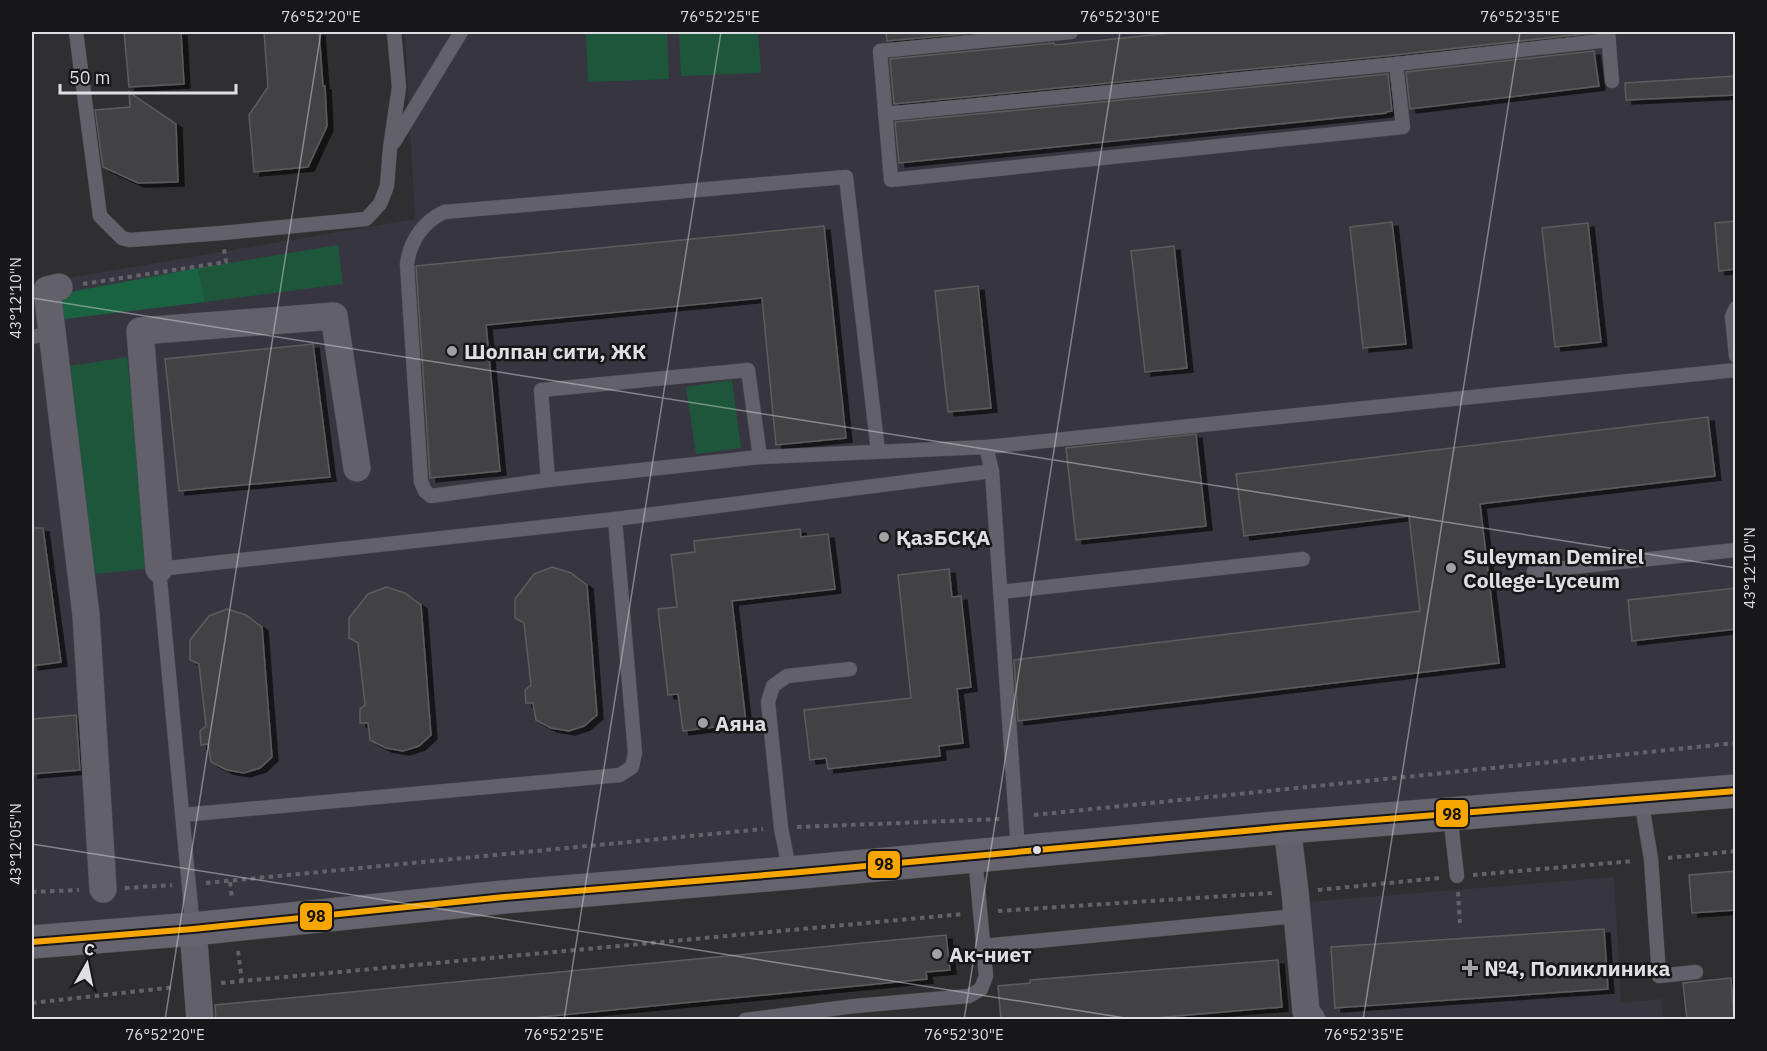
<svg xmlns="http://www.w3.org/2000/svg" width="1767" height="1051" viewBox="0 0 1767 1051" font-family="'IBM Plex Sans',sans-serif">
	<defs>
		<filter id="shadow"><feDropShadow dx="6" dy="4" stdDeviation="0" flood-color="#0009"/></filter>
	</defs>
	<rect width="100%" height="100%" fill="#2f2f32"/>
	<g fill="#373640">
		<path d="M405 32H1735V791L32 942V274L33 284 415 219Z"/>
		<path d="M1614 877 1621 1003 1661 999 1663 1019H1324L1315 1010 1308 902Z"/>
	</g>
	<g fill="#1e563c">
		<path d="M586 32H667L669 79 588 82Z"/>
		<path d="M679 32H758L761 73 681 76Z"/>
		<path d="M338 245 343 284 205 302 198 268Z"/>
		<path d="M127 357 139 461 146 569 92 574 63 367Z"/>
		<path d="M732 380 741 448 696 454 686 387Z"/>
	</g>
	<path fill="#196342" d="M198 268 205 302 56 320 54 295Z"/>
	<g fill="#434345" stroke="#5c5c5f" stroke-width="1.5" filter="url(#shadow)">
		<path d="M124 32H181L184 84 129 87Z"/>
		<path d="M264 32H319L323 86H325L327 126 308 167 254 172 249 115 268 87Z"/>
		<path d="M886 32H985L887 41Z"/>
		<path d="M1181 32H1592V33L1395 55 894 104 890 59 1054 43 1055 45Z"/>
		<path d="M1594 51 1599 86 1410 109 1406 72Z"/>
		<path d="M1388 74 1392 111 1386 112V113L899 163 895 122Z"/>
		<path d="M1736 76V95L1626 100 1625 83Z"/>
		<path d="M129 92 176 124 178 182 138 183 103 167 95 110 130 107Z"/>
		<path d="M1736 221V269L1719 271 1715 223Z"/>
		<path d="M1392 222 1406 344 1363 348 1350 227Z"/>
		<path d="M1588 223 1601 342 1555 347 1542 228Z"/>
		<path d="M824 226 846 438 776 445 762 298 486 325 500 471 430 478 416 266Z"/>
		<path d="M1174 246 1187 368 1145 372 1131 251Z"/>
		<path d="M978 286 991 408 948 412 935 291Z"/>
		<path d="M313 344 330 477 179 491 165 359Z"/>
		<path d="M1708 417 1715 476 1480 504 1499 663 1018 721 1014 660 1420 611 1409 516 1244 536 1236 474Z"/>
		<path d="M1196 434 1206 526 1076 540 1066 448Z"/>
		<path d="M32 528H43L61 662 32 666Z"/>
		<path d="M800 529 801 537 828 534 835 589 732 601 746 723 683 731 678 694 668 695 658 609 677 607 671 555 695 552 694 541Z"/>
		<path d="M552 567 571 573 587 585 597 715 584 726 569 731 551 728 536 720 533 703H526L525 690 531 685 524 623 515 618V599L534 574Z"/>
		<path d="M949 569 952 597 961 596 971 687 957 689 963 743 939 746 940 756 828 769 826 758 810 760 804 710 911 698 898 575Z"/>
		<path d="M386 587 405 593 421 605 431 735 419 746 403 751 386 748 370 740 368 723H360V709L365 705 358 643 349 638V618L368 594Z"/>
		<path d="M1736 588V629L1632 641 1628 600Z"/>
		<path d="M227 609 246 615 262 627 272 757 260 768 244 773 227 770 211 762 208 744 201 745 200 731 206 726 199 664 190 660V640L209 616Z"/>
		<path d="M76 715 80 770 32 774V719Z"/>
		<path d="M1736 871V910L1692 913 1689 875Z"/>
		<path d="M1604 929 1608 989 1335 1008 1331 947Z"/>
		<path d="M946 935 950 970 926 972 927 979 511 1020H216L215 1005Z"/>
		<path d="M1278 960 1282 1007 1131 1020H1001L998 986 1030 983V980Z"/>
		<path d="M1731 978 1734 1020H1687L1683 983Z"/>
	</g>
	<g fill="none" stroke-linecap="round" stroke-linejoin="round">
		<g stroke="#4c4c4d" stroke-width="15">
			<g id="lane">
				<path d="M76 32 100 216 122 238 130 240 222 233 366 219 380 204 387 186 390 148 399 87 394 32"/>
				<path d="M1071 32 880 51 891 180 1403 127 1396 64"/>
				<path d="M1608 32 1612 81"/>
				<path d="M885 114 1396 64 1609 40"/>
				<path d="M394 142 461 32"/>
				<path d="M1736 308 1732 316 1736 356"/>
				<path d="M32 337 56 332"/>
				<path d="M878 451 846 177 444 212C423 222 410 241 407 264L421 482 425 491 431 496 548 480 760 457 986 447"/>
				<path d="M548 480 541 390 748 370 760 457"/>
				<path d="M615 519 992 471"/>
				<path d="M1534 571 1736 550"/>
				<path d="M1000 592 1303 559"/>
				<path d="M1641 799 1651 859 1659 976 1696 972"/>
				<path d="M1450 814 1457 876"/>
				<path d="M182 815 620 775 632 767 635 753 615 519 159 569 193 929"/>
				<path d="M1018 851 992 471 986 447 1736 370"/>
				<path d="M790 873 781 828 768 702 773 686 787 676 850 669"/>
				<path d="M983 946 1297 916"/>
				<path d="M745 1020 855 1006 969 996 981 989 986 976 975 856"/>
			</g>
		</g>
		<g stroke="#4c4c4d" stroke-width="28">
			<g id="street">
				<path d="M59 287 47 290 86 615 103 889"/>
				<path d="M159 569 140 331 334 316 357 468"/>
				<path d="M1287 827 1295 892 1306 1011 1312 1020"/>
				<path d="M193 929 200 1020"/>
			</g>
		</g>
		<g stroke="#4c4c4d" stroke-width="34">
			<path id="secondary" d="M32 942 193 929 504 897 790 873 1287 827 1736 791"/>
		</g>
		<g stroke="#636268" stroke-width="4" stroke-dasharray="4.5 4.5" stroke-linecap="butt">
			<path d="M83 284 226 262 224 249"/>
			<path d="M1034 815 1736 743"/>
			<path d="M797 827 1000 819"/>
			<path d="M1668 858 1736 851"/>
			<path d="M1473 875 1633 861"/>
			<path d="M230 882 232 899"/>
			<path d="M206 883 763 829"/>
			<path d="M125 888 172 885"/>
			<path d="M1318 890 1439 878"/>
			<path d="M32 892 79 890"/>
			<path d="M1458 892 1460 923"/>
			<path d="M998 911 1272 893"/>
			<path d="M238 951 242 981"/>
			<path d="M221 983 963 914"/>
			<path d="M32 1003 175 987"/>
		</g>
		<use href="#lane" stroke="#62616b" stroke-width="14"/>
		<use href="#street" stroke="#62616b" stroke-width="27"/>
		<use href="#secondary" stroke="#65646e" stroke-width="33"/>
		<g stroke="#171719" stroke-width="10">
			<path id="bus-1" d="M32 942 193 929 504 897 790 873 1287 827 1736 791"/>
		</g>
		<use href="#bus-1" stroke="#f7a600" stroke-width="6"/>
	</g>
	<path fill="none" stroke="#dfdee2" stroke-width="1.5" stroke-opacity="0.45" d="M32 298 1736 568M32 844 1138 1020M165 1020 321 32M564 1020 721 32M964 1020 1120 32M1363 1020 1520 32"/>
	<g fill="#a1a1a4" stroke="#171719" stroke-width="2">
		<circle cx="452" cy="351" r="6"/>
		<circle cx="884" cy="537" r="6"/>
		<circle cx="1451" cy="568" r="6"/>
		<circle cx="703" cy="723" r="6"/>
		<circle cx="937" cy="954" r="6"/>
		<path d="M1467 959h6v6h6v6h-6v6h-6v-6h-6v-6h6z"/>
	</g>
	<circle fill="#dfdee2" stroke="#171719" stroke-width="2" cx="1037" cy="850" r="5"/>
	<g text-anchor="middle" dominant-baseline="central" stroke-width="5" stroke-linejoin="round" paint-order="stroke">
		<g font-size="21" font-weight="bold" fill="#dfdee2" stroke="#171719" text-anchor="start">
			<text x="464" y="351">Шолпан сити, ЖК</text>
			<text x="896" y="537">ҚазБСҚА</text>
			<text x="1463" y="556">Suleyman Demirel<tspan x="1463" dy="24">College-Lyceum</tspan></text>
			<text x="715" y="723">Аяна</text>
			<text x="949" y="954">Ак-ниет</text>
			<text x="1484" y="968">№4, Поликлиника</text>
		</g>
	</g>
	<g stroke="#171719" stroke-width="2">
		<rect x="1435" y="799" width="34" height="29" rx="6" fill="#f7a600"/>
		<rect x="867" y="850" width="34" height="29" rx="6" fill="#f7a600"/>
		<rect x="299" y="902" width="34" height="29" rx="6" fill="#f7a600"/>
	</g>
	<g font-size="16" text-anchor="middle" font-weight="bold" fill="#111">
		<text x="1452" y="820">98</text>
		<text x="884" y="870">98</text>
		<text x="316" y="922">98</text>
	</g>
	<rect width="1767" height="1051" fill="none" stroke="#171719" stroke-width="66"/>
	<g transform="translate(87 964) rotate(9)" stroke="#171719" stroke-width="4.5" paint-order="stroke">
	<path d="M0-4.5L10 22L0 15L-10 22Z" fill="#dfdee2"/>
	<text y="-9" font-size="16" font-weight="bold" text-anchor="middle" fill="#dfdee2">С</text>
	</g>
	<path d="M60 84v9h176v-9" fill="none" stroke="#dfdee2" stroke-width="3"/>
	<text x="69" y="84" font-size="18" fill="#dfdee2" stroke="#171719" stroke-width="4.5" paint-order="stroke">50 m</text>
	<rect x="33" y="33" width="1701" height="985" fill="none" stroke="#dfdee2" stroke-width="2"/>
	<g font-size="15" text-anchor="middle" fill="#dfdee2">
		<text x="321" y="22">76°52'20"E</text>
		<text x="720" y="22">76°52'25"E</text>
		<text x="1120" y="22">76°52'30"E</text>
		<text x="1520" y="22">76°52'35"E</text>
		<text transform="translate(16 298) rotate(-90)" y="5">43°12'10"N</text>
		<text transform="translate(1750 568) rotate(-90)" y="5">43°12'10"N</text>
		<text transform="translate(16 844) rotate(-90)" y="5">43°12'05"N</text>
		<text x="165" y="1040">76°52'20"E</text>
		<text x="564" y="1040">76°52'25"E</text>
		<text x="964" y="1040">76°52'30"E</text>
		<text x="1364" y="1040">76°52'35"E</text>
	</g>
</svg>
